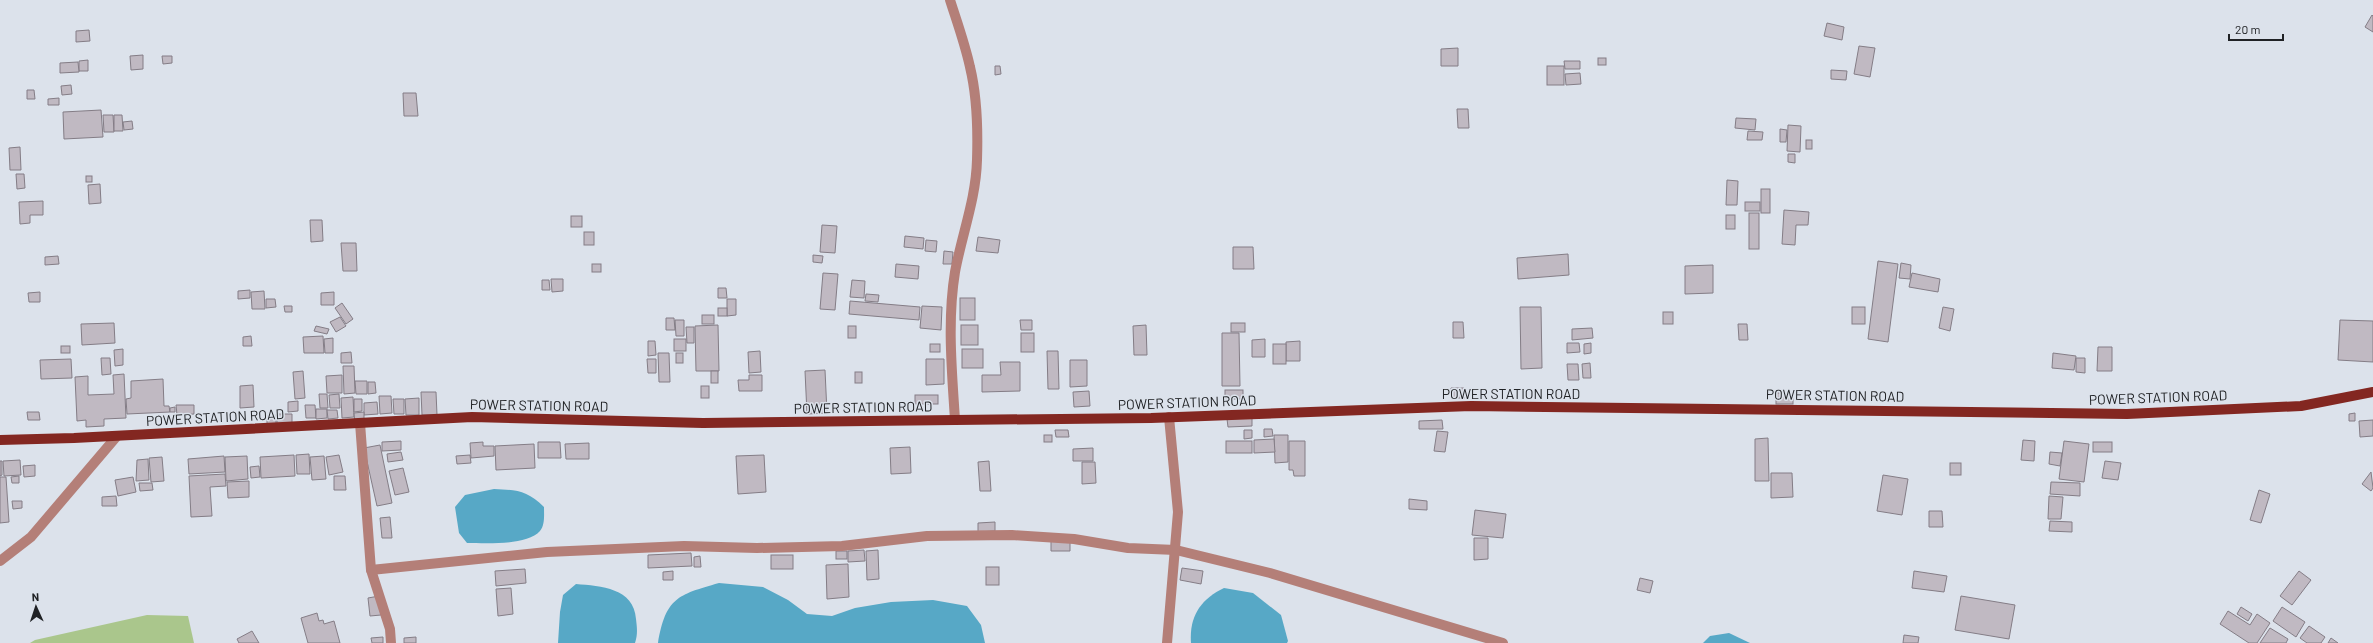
<svg xmlns="http://www.w3.org/2000/svg" width="2373" height="643" viewBox="0 0 2373 643" font-family="Barlow,sans-serif">
	<rect width="100%" height="100%" fill="#dce2eb"/>
	<path fill="#aac68c" d="M147 615 188 616 194 643H30L35 640Z"/>
	<g fill="#57a8c6">
		<path d="M494 489C516 490 527 490 544 507 544 515 545 525 540 531 527 546 485 543 467 543L459 533 455 507 465 495Z"/>
		<path d="M719 583 763 587 788 600 807 614 832 616 855 608 891 602 933 600 967 606 981 625 985 643H658C666 598 677 595 719 583Z"/>
		<path d="M576 584C601 586 634 588 636 619 637 628 638 634 635 643H558L560 612 563 595Z"/>
		<path d="M1224 588 1253 593 1281 615 1288 641 1287 643H1191C1189 616 1201 599 1224 588Z"/>
		<path d="M1729 633 1750 643H1703L1710 636Z"/>
	</g>
	<g fill="#c0b9c2" stroke="#847d86">
		<path d="M2372 15 2373 16V32L2365 27Z"/>
		<path d="M1827 23 1844 27 1842 40 1824 36Z"/>
		<path d="M89 30 90 41 76 42V31Z"/>
		<path d="M1859 46 1875 48 1870 77 1854 74Z"/>
		<path d="M1458 48V66H1441V49Z"/>
		<path d="M143 55V69L131 70 130 56Z"/>
		<path d="M162 56H172V63L163 64Z"/>
		<rect x="1598" y="58" width="8" height="7"/>
		<path d="M88 60V71H79V61Z"/>
		<path d="M1564 61H1580V69H1565Z"/>
		<path d="M78 62 79 72 60 73V63Z"/>
		<path d="M995 66H1000L1001 74 995 75Z"/>
		<rect x="1547" y="66" width="17" height="19"/>
		<path d="M1831 70 1847 71 1846 80 1831 79Z"/>
		<path d="M1580 73 1581 84 1566 85 1565 74Z"/>
		<path d="M71 85 72 94 62 95 61 86Z"/>
		<path d="M27 90H34L35 99H27Z"/>
		<path d="M403 93H416L418 116H404Z"/>
		<path d="M59 98V105H48V99Z"/>
		<path d="M1457 109H1468L1469 128H1458Z"/>
		<path d="M101 110 103 137 64 139 63 112Z"/>
		<path d="M103 115H113L114 132H104Z"/>
		<path d="M114 115H122L123 131H114Z"/>
		<path d="M1736 118 1756 119 1755 130 1735 128Z"/>
		<path d="M132 121 133 129 124 130 123 122Z"/>
		<path d="M1788 125 1801 126 1800 152 1787 151Z"/>
		<path d="M1780 129 1787 130 1786 142H1780Z"/>
		<path d="M1748 131 1763 132 1762 140H1747Z"/>
		<rect x="1806" y="140" width="6" height="9"/>
		<path d="M20 147 21 170H10L9 148Z"/>
		<path d="M1788 154H1795V163L1788 162Z"/>
		<path d="M16 174H24L25 188 17 189Z"/>
		<rect x="86" y="176" width="6" height="6"/>
		<path d="M1727 180 1738 181 1737 205H1726Z"/>
		<path d="M100 184 101 203 89 204 88 185Z"/>
		<rect x="1761" y="189" width="9" height="24"/>
		<path d="M43 201V215H30V223L20 224 19 202Z"/>
		<rect x="1745" y="202" width="15" height="9"/>
		<path d="M1784 210 1809 212 1808 225H1796L1795 245 1782 244Z"/>
		<rect x="1749" y="213" width="10" height="36"/>
		<rect x="1726" y="215" width="9" height="14"/>
		<rect x="571" y="216" width="11" height="11"/>
		<path d="M310 220H322L323 241 311 242Z"/>
		<path d="M822 225 837 226 835 253 820 252Z"/>
		<rect x="584" y="232" width="10" height="13"/>
		<path d="M905 236 924 238 923 249 904 247Z"/>
		<path d="M978 237 1000 240 998 253 976 251Z"/>
		<path d="M926 240 937 241 936 252 925 251Z"/>
		<path d="M341 243H356L357 271H343Z"/>
		<path d="M1233 247H1253L1254 269H1233Z"/>
		<path d="M944 251 953 252 952 264H943Z"/>
		<path d="M1568 254 1569 275 1518 279 1517 258Z"/>
		<path d="M813 255 823 256 822 263 813 262Z"/>
		<path d="M58 256 59 264 45 265V257Z"/>
		<path d="M1878 261 1898 264 1888 342 1868 339Z"/>
		<path d="M1901 263 1911 265 1910 279 1899 278Z"/>
		<rect x="592" y="264" width="9" height="8"/>
		<path d="M896 264 919 266 918 279 895 277Z"/>
		<path d="M1713 265V293L1685 294V266Z"/>
		<path d="M823 273 838 274 835 310 820 309Z"/>
		<path d="M1912 273 1940 279 1938 292 1909 287Z"/>
		<path d="M551 279H563V291L552 292Z"/>
		<path d="M542 280H549L550 290H542Z"/>
		<path d="M852 280 865 281 864 298 850 297Z"/>
		<path d="M718 288H726L727 298H718Z"/>
		<path d="M250 290V298L238 299V291Z"/>
		<path d="M264 291 265 309H252L251 292Z"/>
		<path d="M40 292V302H29L28 293Z"/>
		<path d="M334 292V305H321V293Z"/>
		<path d="M866 294 879 295 878 302 865 301Z"/>
		<rect x="960" y="298" width="15" height="22"/>
		<path d="M266 299H275L276 307 266 308Z"/>
		<path d="M727 299H736V315L727 316Z"/>
		<path d="M850 301 920 307 919 320 849 314Z"/>
		<path d="M342 303 353 319 346 324 335 308Z"/>
		<path d="M284 306H292V312H285Z"/>
		<path d="M922 306 942 307 941 330 920 328Z"/>
		<path d="M1520 307H1541L1542 368 1521 369Z"/>
		<rect x="1852" y="307" width="13" height="17"/>
		<path d="M1943 307 1954 309 1950 331 1939 328Z"/>
		<rect x="718" y="308" width="9" height="8"/>
		<rect x="1663" y="312" width="10" height="12"/>
		<rect x="702" y="315" width="12" height="9"/>
		<path d="M340 317 346 326 336 332 330 322Z"/>
		<path d="M666 318H674L675 330H666Z"/>
		<path d="M675 320H684V336H676Z"/>
		<path d="M1020 320H1032V330H1021Z"/>
		<path d="M2340 320 2373 321V362L2338 360Z"/>
		<path d="M1453 322H1463L1464 338H1453Z"/>
		<path d="M114 323 115 343 82 345 81 324Z"/>
		<rect x="1231" y="323" width="14" height="9"/>
		<path d="M1738 324H1747L1748 340H1739Z"/>
		<path d="M718 325 719 371H696L695 326Z"/>
		<rect x="961" y="325" width="17" height="20"/>
		<path d="M1146 325 1147 355H1134L1133 326Z"/>
		<path d="M316 326 329 329 327 334 314 331Z"/>
		<rect x="848" y="326" width="8" height="12"/>
		<path d="M686 327H694V343H687Z"/>
		<path d="M1592 328 1593 338 1572 340V329Z"/>
		<rect x="1021" y="333" width="13" height="19"/>
		<path d="M1222 333H1239L1240 386H1222Z"/>
		<path d="M251 336 252 346H243V337Z"/>
		<path d="M323 336 324 353H304L303 337Z"/>
		<path d="M333 338V353H325L324 339Z"/>
		<rect x="674" y="339" width="12" height="12"/>
		<path d="M1265 339V357H1252V340Z"/>
		<path d="M648 341H655L656 355 648 356Z"/>
		<path d="M1300 341V361H1286V342Z"/>
		<path d="M1567 343H1579L1580 352 1567 353Z"/>
		<path d="M1591 343V353L1584 354V344Z"/>
		<rect x="930" y="344" width="10" height="8"/>
		<rect x="1273" y="344" width="13" height="20"/>
		<rect x="61" y="346" width="9" height="7"/>
		<path d="M2098 347H2112V371H2097Z"/>
		<path d="M123 349V365L115 366 114 350Z"/>
		<rect x="962" y="349" width="21" height="19"/>
		<path d="M760 351 761 372 749 373 748 352Z"/>
		<path d="M1047 351H1058L1059 389H1048Z"/>
		<path d="M351 352 352 363H341V353Z"/>
		<path d="M658 353H669L670 382H659Z"/>
		<rect x="676" y="353" width="7" height="10"/>
		<path d="M2053 353 2076 356 2074 370 2052 368Z"/>
		<path d="M101 358H110L111 374 102 375Z"/>
		<path d="M2076 358H2085V373L2076 372Z"/>
		<path d="M71 359 72 378 41 379 40 360Z"/>
		<path d="M647 359H656V373H648Z"/>
		<path d="M926 359H944V384L926 385Z"/>
		<path d="M1070 360H1087V386L1070 387Z"/>
		<path d="M1000 362H1020V391L982 392V375H1001Z"/>
		<path d="M1590 363 1591 378H1583L1582 364Z"/>
		<path d="M1567 364H1578L1579 380H1568Z"/>
		<path d="M343 366H354L355 393 344 394Z"/>
		<path d="M825 370 827 413 807 414 805 371Z"/>
		<path d="M303 371 305 398 295 399 293 372Z"/>
		<rect x="711" y="371" width="7" height="12"/>
		<rect x="855" y="372" width="7" height="11"/>
		<path d="M124 374 126 418 104 419V426L86 427V420L77 421 75 377 88 376V395L114 394 113 375Z"/>
		<path d="M342 375V393H327L326 376Z"/>
		<path d="M749 375H762V391H739L738 380H749Z"/>
		<path d="M163 379 164 406H169L170 412 127 414 126 399 131 398V381Z"/>
		<path d="M355 381H367V394H356Z"/>
		<path d="M368 382H375L376 393 368 394Z"/>
		<path d="M253 385 254 407 240 408V386Z"/>
		<rect x="701" y="386" width="8" height="12"/>
		<path d="M1451 388H1464L1465 398H1451Z"/>
		<rect x="1225" y="390" width="18" height="9"/>
		<path d="M1089 391 1090 406 1074 407 1073 392Z"/>
		<path d="M421 392H436L437 415H422Z"/>
		<rect x="1776" y="393" width="17" height="11"/>
		<path d="M319 394H327L328 408H320Z"/>
		<path d="M339 394 340 408H330L329 395Z"/>
		<rect x="915" y="395" width="23" height="9"/>
		<path d="M379 396H391L392 413 380 414Z"/>
		<path d="M353 397 354 417 342 418 341 398Z"/>
		<path d="M419 398V415H406L405 399Z"/>
		<path d="M354 399H362V411L354 412Z"/>
		<path d="M393 399H404V414H394Z"/>
		<path d="M298 401V411L288 412V402Z"/>
		<path d="M377 402 378 414 364 415V403Z"/>
		<path d="M176 405H194V414L177 415Z"/>
		<path d="M305 405H315L316 418H306Z"/>
		<path d="M175 407V412H170V408Z"/>
		<path d="M316 409H327V418L316 419Z"/>
		<path d="M327 410H337L338 418 328 419Z"/>
		<path d="M27 412H39L40 420H28Z"/>
		<path d="M364 412V423H355L354 413Z"/>
		<path d="M2355 413V421H2349V414Z"/>
		<path d="M277 414H292V423L277 424Z"/>
		<path d="M276 415V424H267V416Z"/>
		<path d="M1252 418V426L1228 427 1227 419Z"/>
		<path d="M1442 420 1443 429H1419V421Z"/>
		<path d="M2373 420V436L2360 437 2359 421Z"/>
		<path d="M1264 429H1272L1273 436 1264 437Z"/>
		<path d="M1055 430H1068L1069 437H1056Z"/>
		<path d="M1244 430H1252V438L1244 439Z"/>
		<path d="M1437 431 1448 432 1445 452 1434 451Z"/>
		<rect x="1044" y="435" width="8" height="7"/>
		<path d="M1274 435H1288V462L1275 463Z"/>
		<path d="M1768 438 1769 481H1755V439Z"/>
		<path d="M1274 439 1275 452 1254 453V440Z"/>
		<path d="M2023 440 2035 441 2034 461 2021 460Z"/>
		<path d="M401 441V450L382 451V442Z"/>
		<rect x="1226" y="441" width="26" height="12"/>
		<path d="M1289 441H1305V476H1294L1293 470H1289Z"/>
		<path d="M2064 441 2089 444 2084 482 2059 479Z"/>
		<path d="M483 442V446H494V456L471 458 470 443Z"/>
		<path d="M538 442H560L561 458H538Z"/>
		<rect x="2093" y="442" width="19" height="10"/>
		<path d="M589 443V459H566L565 444Z"/>
		<path d="M534 444 535 468 496 470 495 446Z"/>
		<path d="M380 445 392 503 377 506 364 448Z"/>
		<path d="M910 447 911 473 891 474 890 448Z"/>
		<path d="M1093 448V461H1073V449Z"/>
		<path d="M401 452 403 460 388 462 387 454Z"/>
		<path d="M2050 452 2062 453 2060 466 2049 464Z"/>
		<path d="M309 454 310 474H297L296 455Z"/>
		<path d="M294 455 295 476 261 478 260 457Z"/>
		<path d="M339 455 343 472 329 475 326 457Z"/>
		<path d="M470 455 471 463 457 464 456 456Z"/>
		<path d="M764 455 766 492 738 494 736 456Z"/>
		<path d="M224 456 225 472 189 474 188 459Z"/>
		<path d="M247 456 248 479 226 481 225 457Z"/>
		<path d="M324 456 326 479 312 480 310 457Z"/>
		<path d="M162 457 164 481 151 482 149 458Z"/>
		<path d="M148 459 149 480 136 481 137 460Z"/>
		<path d="M20 460 21 475 4 476 3 461Z"/>
		<path d="M0 461H2V475L0 476Z"/>
		<path d="M989 461 991 491H980L978 462Z"/>
		<path d="M2105 461 2121 463 2118 480 2102 478Z"/>
		<path d="M1082 462H1095L1096 483 1082 484Z"/>
		<rect x="1950" y="463" width="11" height="12"/>
		<path d="M35 465V476L24 477 23 466Z"/>
		<path d="M259 466 260 477 251 478 250 467Z"/>
		<path d="M403 468 409 492 395 495 389 471Z"/>
		<path d="M2371 472 2373 488 2371 491 2362 484Z"/>
		<path d="M1771 473H1792L1793 497 1771 498Z"/>
		<path d="M225 474 226 486 210 487 212 516 191 517 189 476Z"/>
		<path d="M1883 475 1908 479 1902 515 1877 511Z"/>
		<path d="M19 476V483H12L11 477Z"/>
		<path d="M334 476H345L346 490H334Z"/>
		<path d="M0 477H6L9 522 0 523Z"/>
		<path d="M133 477 136 492 118 496 115 480Z"/>
		<path d="M249 481V497L228 498 227 482Z"/>
		<path d="M2051 482 2080 483V496L2050 494Z"/>
		<path d="M139 483H152L153 490 140 491Z"/>
		<path d="M2259 490 2270 494 2261 523 2250 520Z"/>
		<path d="M116 496 117 506H102V497Z"/>
		<path d="M2049 496 2063 497 2061 519H2048Z"/>
		<path d="M1409 499 1427 501V510L1409 509Z"/>
		<path d="M12 501H22V508L13 509Z"/>
		<path d="M1475 510 1506 514 1503 538 1472 535Z"/>
		<path d="M1929 511H1942L1943 527H1929Z"/>
		<path d="M390 517 392 538H382L380 518Z"/>
		<path d="M2050 521 2072 522V532L2049 531Z"/>
		<path d="M995 522V531L978 532V523Z"/>
		<path d="M1474 538H1488V559L1474 560Z"/>
		<path d="M1070 540V551H1051V541Z"/>
		<path d="M864 550 865 561 848 562V551Z"/>
		<path d="M878 550 879 579 867 580 866 551Z"/>
		<rect x="836" y="551" width="11" height="8"/>
		<path d="M691 553 692 566 648 568V555Z"/>
		<rect x="771" y="555" width="22" height="14"/>
		<path d="M700 556 701 567H694V557Z"/>
		<path d="M848 564 849 597 827 599 826 565Z"/>
		<rect x="986" y="567" width="13" height="18"/>
		<path d="M1182 568 1203 571 1201 584 1180 580Z"/>
		<path d="M525 569 526 583 496 586 495 571Z"/>
		<path d="M673 571V580H663V572Z"/>
		<path d="M1914 571 1947 576 1944 592 1912 588Z"/>
		<path d="M2299 571 2311 580 2292 605 2280 596Z"/>
		<path d="M1640 578 1653 581 1650 593 1637 590Z"/>
		<path d="M511 588 513 614 498 616 496 589Z"/>
		<path d="M379 596 381 615 370 616 368 598Z"/>
		<path d="M1961 596 2015 605 2009 639 1955 630Z"/>
		<path d="M2241 607 2252 614 2248 621 2237 614Z"/>
		<path d="M2282 607 2305 622 2296 637 2273 621Z"/>
		<path d="M2228 611 2250 625 2257 614 2270 623 2257 643H2249L2220 624Z"/>
		<path d="M317 613 319 621 323 620 324 624 334 621 340 643H308L301 618Z"/>
		<path d="M2309 626 2325 637 2321 643H2307L2300 638Z"/>
		<path d="M2270 628 2288 639 2286 643H2260Z"/>
		<path d="M252 631 259 643H239L237 639Z"/>
		<path d="M1904 635 1919 637 1918 643H1903Z"/>
		<path d="M383 637V643H372L371 638Z"/>
		<path d="M416 637V643H404V638Z"/>
		<path d="M2331 638 2338 643H2328Z"/>
	</g>
	<g fill="none" stroke-linecap="round" stroke-linejoin="round">
		<g stroke="#b47f78" stroke-width="10">
			<path d="M950 0C957 22 965 44 970 67 977 96 978 130 977 160 976 199 962 234 955 272 947 321 952 372 955 420"/>
			<path d="M360 423 371 570 547 552 684 546 757 548 842 546 927 536 1012 535 1074 539 1128 548 1176 550 1270 573 1503 643"/>
			<path d="M0 561 31 537 117 436"/>
			<path d="M371 570 390 629 391 643"/>
			<path d="M1167 643 1178 512 1169 417"/>
		</g>
		<path stroke="#832721" stroke-width="10" d="M0 440 74 438 472 417 703 423 955 420 1151 418 1471 406 2127 414 2301 406 2373 392"/>
	</g>
	<g text-anchor="middle" dominant-baseline="central" stroke-width="3" stroke-linejoin="round" paint-order="stroke">
		<g font-size="14" fill="#202225" stroke="#dce2eb">
			<text x="1511" y="393">POWER STATION ROAD</text>
			<text transform="translate(1835 395) rotate(1)">POWER STATION ROAD</text>
			<text transform="translate(2158 397) rotate(-2)">POWER STATION ROAD</text>
			<text transform="translate(1187 402) rotate(-2)">POWER STATION ROAD</text>
			<text transform="translate(539 405) rotate(1)">POWER STATION ROAD</text>
			<text transform="translate(863 407) rotate(-1)">POWER STATION ROAD</text>
			<text transform="translate(215 417) rotate(-3)">POWER STATION ROAD</text>
		</g>
	</g>
	<g transform="translate(36 607) rotate(357)" stroke="#dce2eb" stroke-width="3" paint-order="stroke">
	<path d="M0-3L7 15L0 10L-7 15Z" fill="#202225"/>
	<text y="-6" font-size="11" font-weight="bold" text-anchor="middle" fill="#202225">N</text>
	</g>
	<path d="M2229 34v6h54v-6" fill="none" stroke="#202225" stroke-width="2"/>
	<text x="2235" y="34" font-size="12" fill="#202225" stroke="#dce2eb" stroke-width="3" paint-order="stroke">20 m</text>
</svg>
